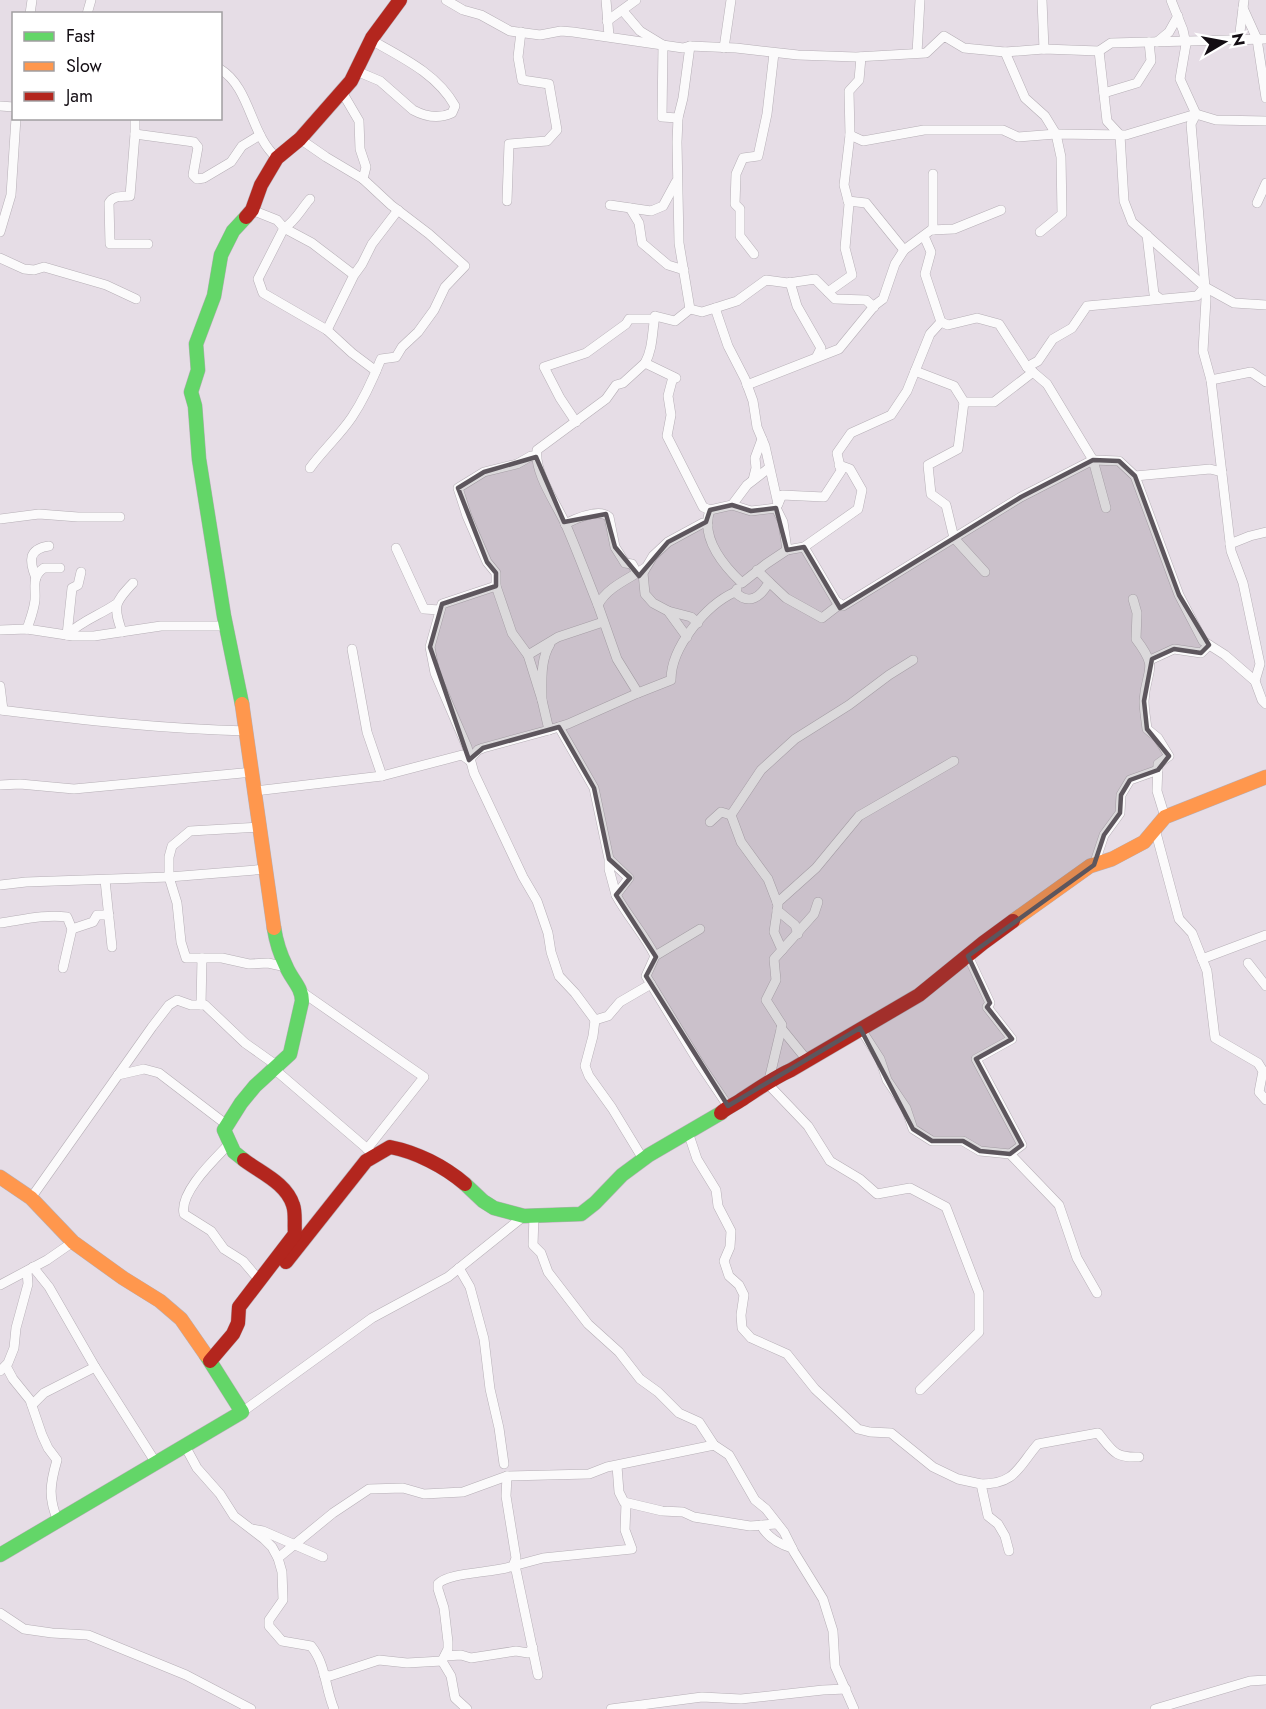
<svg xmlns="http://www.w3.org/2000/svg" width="1266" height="1709" viewBox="0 0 1266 1709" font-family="Jost,sans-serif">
	<rect width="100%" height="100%" fill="#e6dde6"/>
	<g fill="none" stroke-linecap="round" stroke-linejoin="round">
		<g stroke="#b6afb6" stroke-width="10">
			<g id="street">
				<path d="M446 0 463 10 481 15 510 31 540 35 561 31 573 32 683 48 690 46 683 98 678 118 677 142 679 243 690 309 702 312 715 308 728 346 745 379 753 401 757 427 765 446 778 504 776 508 751 511 732 505 747 485 769 468"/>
				<path d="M606 0 609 36"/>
				<path d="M1042 0 1044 49"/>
				<path d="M1171 0 1183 30 1186 44 1180 79 1196 114 1191 124 1206 299 1203 351 1211 380 1231 551 1243 583 1260 664 1255 681 1262 700 1266 704"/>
				<path d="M1243 8 1257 39 1266 98"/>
				<path d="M623 11 640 31 663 45 662 117 678 118"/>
				<path d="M30 14 32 0"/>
				<path d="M87 14 91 0"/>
				<path d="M607 21 636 0"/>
				<path d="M1239 40 1244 0"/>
				<path d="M1157 42 1169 32 1178 16"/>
				<path d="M690 46 736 48 798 55 856 57 926 53 944 36 964 48 1005 52 1044 49 1099 51 1111 43 1266 39"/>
				<path d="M724 48 731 0"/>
				<path d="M1099 51 1107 121 1120 135 1124 201 1132 222 1205 287 1234 303 1266 305"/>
				<path d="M1005 52 1025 98 1045 116 1056 134 1061 157 1062 214 1040 232"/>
				<path d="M917 53 920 0"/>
				<path d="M220 69C251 88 250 135 277 158"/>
				<path d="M354 70 380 81 413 110C426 117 439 119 452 113L455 106C437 74 403 58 371 40"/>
				<path d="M1104 93 1137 83 1151 61 1149 42"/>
				<path d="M0 106 14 107"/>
				<path d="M135 118V134L130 196C122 197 113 195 109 203L110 244H148"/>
				<path d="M135 134 194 142 198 147 193 175 197 179 204 178 231 162 242 146 260 135"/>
				<path d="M850 135 863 141 924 130H1003L1018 137 1056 134 1126 135 1196 114 1216 120 1266 121"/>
				<path d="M300 139 326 157 363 179 366 167 360 149 359 121 342 92"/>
				<path d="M933 174V230"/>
				<path d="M507 201 509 144 547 141 557 130 549 84 522 80 518 57 521 32"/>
				<path d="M848 201 866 203 904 250"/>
				<path d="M1257 203 1266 183"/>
				<path d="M610 205 651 211 663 206 676 182"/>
				<path d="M630 208 639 223 642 243 668 265 684 270"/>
				<path d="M252 210 277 220 284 228C295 222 301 209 310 199"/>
				<path d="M0 232 11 195 16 118"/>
				<path d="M1147 235 1154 294 1159 298"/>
				<path d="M754 254 740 236V209L735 204 736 174 743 158 758 156 767 114 774 53"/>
				<path d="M0 258 24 269 34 270 44 267 106 285 136 299"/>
				<path d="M354 275 327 330 263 293 258 279 284 228 312 243 354 275 362 264 372 244 398 210"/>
				<path d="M790 282 797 306 821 348 817 356"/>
				<path d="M828 292 852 275 845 248 849 204 844 185 850 135 849 91 859 80 861 57"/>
				<path d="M715 308 737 301 766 280 788 283 815 279 835 299 866 300 874 307"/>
				<path d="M941 322 948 325 977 318 999 324 1027 367 1047 384 1093 460 1106 508"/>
				<path d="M327 330 352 353 376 371"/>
				<path d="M645 363C653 349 652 332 655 316L675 321 690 309"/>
				<path d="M1027 367 1038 361 1053 339 1072 328 1087 306 1197 296 1205 287"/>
				<path d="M915 371 954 386 964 402H994L1033 372"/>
				<path d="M673 377 668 396 671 415 667 436 703 507 710 510"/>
				<path d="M1211 380 1251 372 1266 382"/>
				<path d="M747 385 839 349 875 305 883 299 895 264 904 250 931 230 954 229 1001 210"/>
				<path d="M964 402 958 449 928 465 931 494 946 505 954 538 985 572"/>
				<path d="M576 422 560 398 544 367 586 353 626 324 629 319H654"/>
				<path d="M536 457 531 456 517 464 484 472 458 488 467 516 487 562 496 573V586L512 633 528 655 558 637 603 622"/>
				<path d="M310 468C323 450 340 435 352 417 364 399 373 379 381 359L396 357 402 347 418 332 434 310 445 287 465 266 429 234 391 205 363 179"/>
				<path d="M1135 476 1210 469 1222 472"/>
				<path d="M753 480 756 468 755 458 762 439"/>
				<path d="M778 504 782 495 824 497 841 471 837 453 851 433 891 415 907 391 930 334 941 322 925 274 931 252 924 236"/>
				<path d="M732 505 710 510C700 538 723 565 742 583L766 564 787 550 783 522 776 508"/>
				<path d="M0 519 39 514 78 517H120"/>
				<path d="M565 524C577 518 599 508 609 517L615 547 625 563 632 564 637 573"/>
				<path d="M1230 544 1250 536 1266 532"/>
				<path d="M804 547 836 601 843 606 1021 497 1093 460 1119 461 1135 476 1179 595 1203 641 1225 655 1255 681"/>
				<path d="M396 548 424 609 440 610"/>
				<path d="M787 550 804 547 858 509 862 490 850 469 839 465"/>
				<path d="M645 568C629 579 607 587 598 605L617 659 638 693 671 680C671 647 706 605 735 592"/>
				<path d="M36 578C29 561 28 549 49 546"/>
				<path d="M769 582 786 598 822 618 840 604"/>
				<path d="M496 586 442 604 430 647 435 673 467 747 474 773 523 877 537 901 548 933 551 952 559 976 575 993 595 1020 608 1016 620 1002 651 984"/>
				<path d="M737 589 735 592C749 606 761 597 769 582L757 570"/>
				<path d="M1133 599 1137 613 1136 639C1160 671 1146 667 1144 701 1144 709 1146 720 1147 729L1158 738 1169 756 1158 764 1157 791 1165 817"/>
				<path d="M598 605C587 578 577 550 565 523 556 503 534 473 537 450L606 399 616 385 623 383 645 363 676 378"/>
				<path d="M668 611 691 617 698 623"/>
				<path d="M27 629C30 620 34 610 35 600 36 586 31 577 44 568H60"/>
				<path d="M0 630 27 629 73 636H94L161 626H226"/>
				<path d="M122 632C113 606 114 603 133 583"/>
				<path d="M67 635 72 588 78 585 81 572"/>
				<path d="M67 635C81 621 100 615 116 604"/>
				<path d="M687 637 668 611 653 603 645 594 643 573 653 556 668 542 703 523 708 525"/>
				<path d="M352 649 367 732 382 776"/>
				<path d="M528 655 542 700C542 682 540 660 550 644"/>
				<path d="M1150 660 1174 649 1201 653 1209 645"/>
				<path d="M0 686 3 710"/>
				<path d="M542 700 549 730 568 724 638 693"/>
				<path d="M0 710C82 720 164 729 247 731"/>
				<path d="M559 727 594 788 609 859 629 878 616 895 609 869V859"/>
				<path d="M0 785 20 784 74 789 253 772"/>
				<path d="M255 791 382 776 462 755 469 760 478 750 483 748 549 730"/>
				<path d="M710 822 721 812 731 815"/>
				<path d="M261 827 190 831 172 846 169 857V877L177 903 181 942 186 958H222L249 964 268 963 286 967"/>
				<path d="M1155 829 1179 919 1192 933 1207 971 1215 1038 1258 1063 1263 1071 1259 1092 1266 1100"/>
				<path d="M1094 865 1104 835 1120 813 1121 795 1130 780 1158 770"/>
				<path d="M105 880 112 947"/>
				<path d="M0 885 26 882 169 877 267 869"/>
				<path d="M616 895C628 917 644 934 655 956L646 976 699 1063 728 1106"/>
				<path d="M777 903 816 868 859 816 954 761"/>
				<path d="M777 910 795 925 798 934"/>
				<path d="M0 923C22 920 45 914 67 917L72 929 93 922 97 915H109"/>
				<path d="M782 950 814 914 818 902"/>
				<path d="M655 956 700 929"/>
				<path d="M968 956 990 1003 987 1007 1012 1039 976 1059 1022 1145 1010 1154"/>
				<path d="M1202 959 1266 935"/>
				<path d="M1248 963 1266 986"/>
				<path d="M63 968 72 929"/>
				<path d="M302 992 424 1077 367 1149"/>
				<path d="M201 1005 202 958"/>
				<path d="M595 1020 593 1036 585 1066 589 1076 612 1108 643 1159"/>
				<path d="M781 1028 807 1060"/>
				<path d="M860 1028 880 1059 887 1080 906 1108 913 1129 932 1141H963L980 1151 1010 1154 1059 1205 1077 1258 1097 1293"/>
				<path d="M273 1068 371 1152"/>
				<path d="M118 1075 144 1069 159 1073 227 1125"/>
				<path d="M769 1080 782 1025 766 1000 776 980 774 959 782 950 774 932 778 905 768 879 741 842 731 815 761 770 795 739 849 705 889 675 913 660"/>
				<path d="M766 1082 808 1126 830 1161 860 1179 877 1194 910 1188 946 1207 979 1293V1332L920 1390"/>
				<path d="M688 1132 697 1159 716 1190 718 1206 731 1231 730 1247 724 1261 729 1276 739 1285 744 1295 741 1315 742 1328 751 1338 787 1354 815 1389 858 1429 870 1432 891 1433 933 1467 958 1479 981 1484 988 1516 998 1524 1005 1536 1009 1551"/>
				<path d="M230 1143C215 1159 179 1192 184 1214L211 1231 224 1249 243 1261 260 1281"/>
				<path d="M31 1198 152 1027 169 1005 177 1000 191 1005H205L245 1043 276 1065"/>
				<path d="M534 1216 533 1245 541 1253 548 1272 588 1324 619 1352 640 1379 658 1392 679 1413 699 1422 714 1445 729 1455 755 1500 766 1509 784 1532 794 1552 823 1599 833 1631 835 1666 854 1709"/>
				<path d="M33 1267 49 1287 95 1367 156 1463"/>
				<path d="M459 1268 470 1287 484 1339 490 1389 499 1428 504 1464"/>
				<path d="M0 1285 47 1260 73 1242"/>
				<path d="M6 1366 13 1379 30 1400 42 1435 48 1448 57 1460C50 1484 48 1498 58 1521"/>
				<path d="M0 1371 8 1363 14 1348 16 1328 28 1284 27 1271"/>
				<path d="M32 1405 44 1393 95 1367"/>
				<path d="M242 1412 372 1318 448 1277 524 1216"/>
				<path d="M185 1446 197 1468 220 1494 234 1516 264 1539 272 1547 278 1558 282 1572 283 1600 269 1620V1626L282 1641 311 1646C326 1664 325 1688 334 1709"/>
				<path d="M617 1466 619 1492 624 1502 662 1511 683 1512 694 1517 750 1526 776 1524"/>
				<path d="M981 1484C1016 1484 1018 1467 1038 1444L1098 1433C1113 1451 1114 1458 1139 1457"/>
				<path d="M761 1525C767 1537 779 1544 792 1548"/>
				<path d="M252 1529 263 1531 323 1557"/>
				<path d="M278 1558 333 1513 369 1489 403 1488 424 1494 463 1492 507 1476 589 1474 607 1467 714 1445"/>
				<path d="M0 1613 24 1629 52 1633 88 1635 186 1675 251 1709"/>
				<path d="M445 1656 461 1655 471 1658 516 1651 528 1653 533 1648"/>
				<path d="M324 1675 330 1676 379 1660 407 1663 442 1661"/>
				<path d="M538 1675 516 1570 513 1566 543 1558 632 1549 625 1530 626 1503"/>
				<path d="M467 1709 455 1698 451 1676 442 1661 448 1649V1642L444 1608 438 1589V1584C448 1572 495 1573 513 1566L516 1558 506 1496 507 1476"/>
				<path d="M611 1709 702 1697 741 1699 823 1690 846 1689"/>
				<path d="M1155 1709 1250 1681 1266 1680"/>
			</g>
		</g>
		<g stroke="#b6afb6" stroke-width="15">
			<g id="fast">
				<path d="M242 704 224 616 199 459 195 406 191 392 198 370 196 344 214 296 221 255 233 231 246 217"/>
				<path d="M244 1160 234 1152 224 1130 241 1103 255 1086 290 1054 302 1001C302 987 291 979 286 966 280 954 276 941 274 928"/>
				<path d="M465 1184 483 1201 494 1208 524 1216 581 1214 595 1203 622 1175 649 1155 721 1113"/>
				<path d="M0 1555 242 1412 206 1355"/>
			</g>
		</g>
		<g stroke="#b6afb6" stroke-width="15">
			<g id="slow">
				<path d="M242 704 274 928"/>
				<path d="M1013 921 1090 866 1112 859 1144 842 1165 817 1266 777"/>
				<path d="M0 1177 31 1198 73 1242 123 1278 160 1301 181 1319 206 1355"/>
			</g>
		</g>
		<g stroke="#b6afb6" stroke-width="15">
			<g id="jam">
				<path d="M246 217 252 210 261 185 277 158 300 139 351 81 372 38 400 0"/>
				<path d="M721 1113C727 1107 734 1105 741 1100 758 1089 773 1078 791 1070L919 995 983 943 1013 921"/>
				<path d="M286 1262 366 1161 390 1147C416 1152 444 1166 465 1184"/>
				<path d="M210 1361 233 1334 238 1323 239 1307 295 1234C294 1225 296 1213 293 1205 286 1183 261 1173 244 1160"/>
			</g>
		</g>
		<use href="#street" stroke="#fbfafb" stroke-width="9"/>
		<use href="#fast" stroke="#63d668" stroke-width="14"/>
		<use href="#slow" stroke="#ff974d" stroke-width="14"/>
		<use href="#jam" stroke="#b3261e" stroke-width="14"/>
	</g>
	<path fill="#5d565d" fill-opacity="0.2" stroke="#5d565d" stroke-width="4.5" stroke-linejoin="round" d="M536 457 564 522 606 514 615 547 639 576 668 542 706 522 710 510 732 505 751 511 776 508 787 550 804 547 840 608 1021 497 1093 460 1119 461 1135 476 1179 595 1209 645 1201 653 1174 649 1152 659 1144 701 1147 729 1169 756 1158 770 1130 780 1121 795 1120 813 1104 835 1094 865 968 956 990 1003 987 1007 1012 1039 976 1059 1022 1145 1010 1154 980 1151 963 1141H932L913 1129 860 1028 728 1106 646 976 656 957 616 895 630 878 609 859 594 788 559 727 483 748 469 760 430 647 442 604 496 586V573L487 562 458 488 484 472Z"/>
	<rect x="12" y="12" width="210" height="108" fill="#ffffff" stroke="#a19ea1" stroke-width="1.5"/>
	<rect x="24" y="32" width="30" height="9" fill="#63d668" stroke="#a19ea1" stroke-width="1.5"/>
	<text x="66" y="42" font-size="18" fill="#130d13">Fast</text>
	<rect x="24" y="62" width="30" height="9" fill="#ff974d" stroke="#a19ea1" stroke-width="1.5"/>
	<text x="66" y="72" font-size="18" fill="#130d13">Slow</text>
	<rect x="24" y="92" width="30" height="9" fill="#b3261e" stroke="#a19ea1" stroke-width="1.5"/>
	<text x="66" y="102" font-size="18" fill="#130d13">Jam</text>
	<g transform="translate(1224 42) rotate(80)" stroke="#ffffff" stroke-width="4.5" paint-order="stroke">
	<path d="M0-4.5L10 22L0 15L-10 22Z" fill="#130d13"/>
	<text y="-9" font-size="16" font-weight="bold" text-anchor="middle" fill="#130d13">N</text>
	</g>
</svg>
